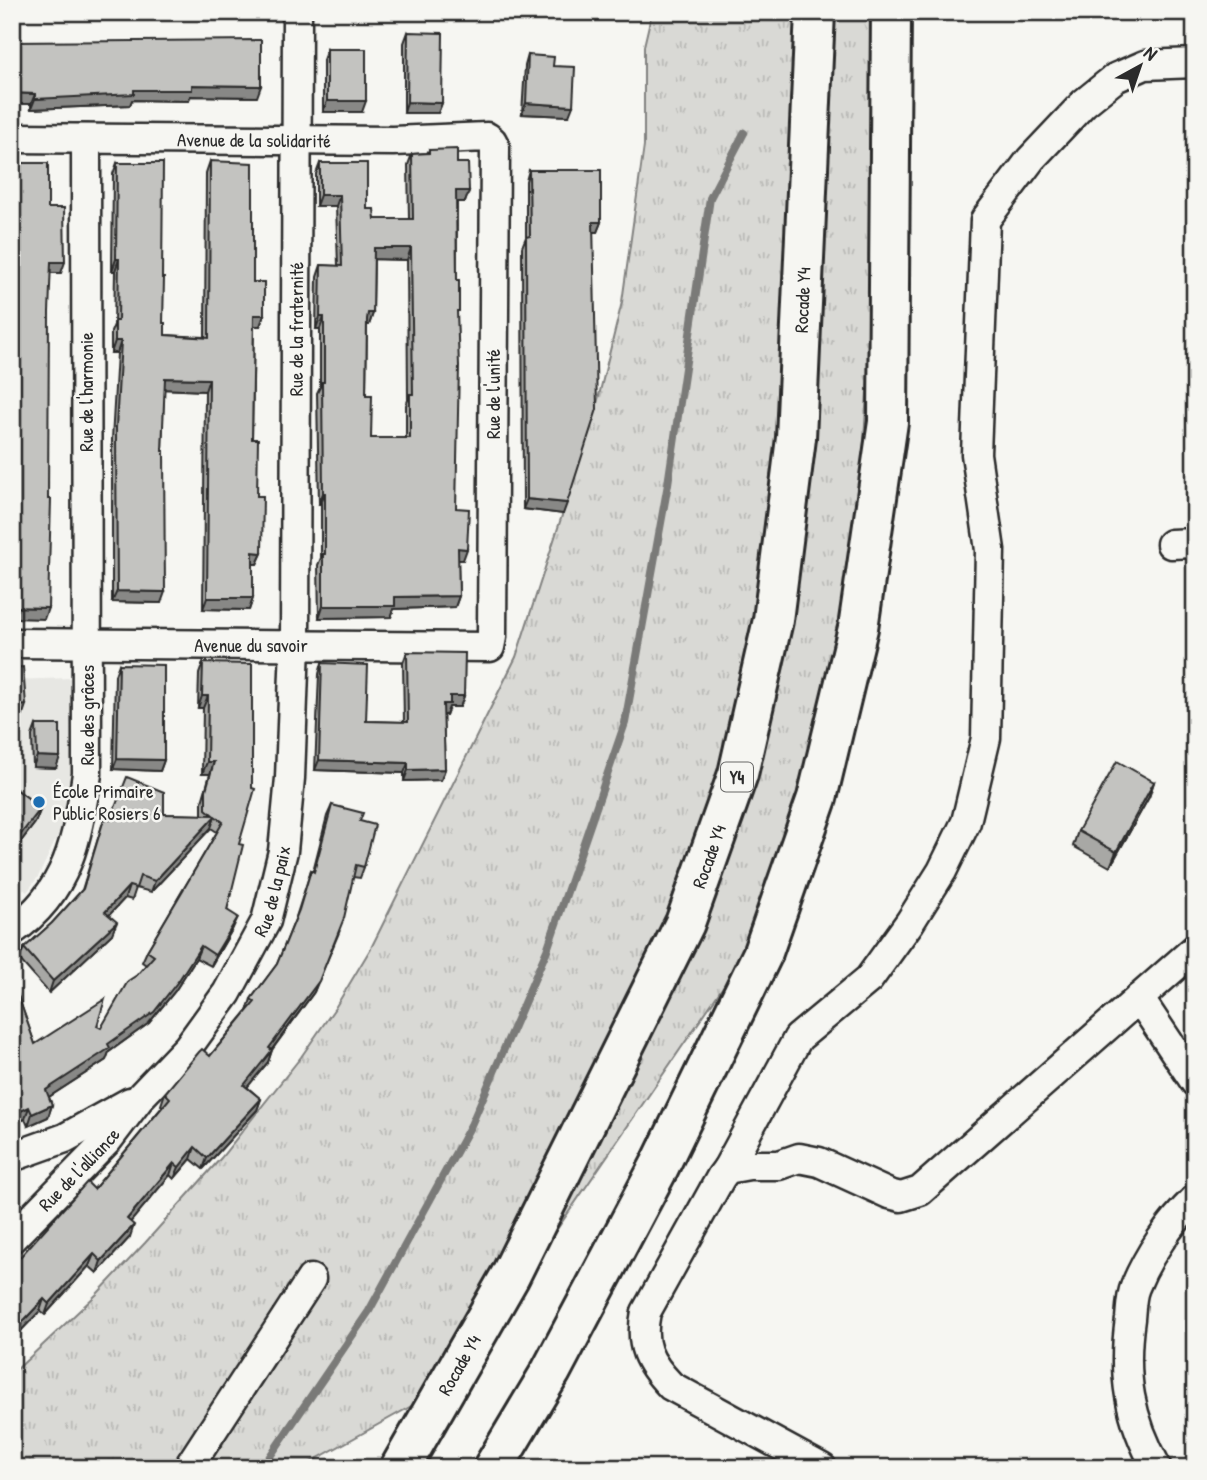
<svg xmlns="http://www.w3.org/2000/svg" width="1207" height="1480" viewBox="0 0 1207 1480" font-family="'Patrick Hand',sans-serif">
	<defs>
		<pattern id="grass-tufts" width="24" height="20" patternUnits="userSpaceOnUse" patternTransform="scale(1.75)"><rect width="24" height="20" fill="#d9d9d5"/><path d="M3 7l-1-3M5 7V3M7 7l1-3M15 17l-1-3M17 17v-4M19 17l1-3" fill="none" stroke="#babab7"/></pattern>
	</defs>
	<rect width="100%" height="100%" fill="#f6f6f2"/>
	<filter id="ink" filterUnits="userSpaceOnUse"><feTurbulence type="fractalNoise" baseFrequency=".0143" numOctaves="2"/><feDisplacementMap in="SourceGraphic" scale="14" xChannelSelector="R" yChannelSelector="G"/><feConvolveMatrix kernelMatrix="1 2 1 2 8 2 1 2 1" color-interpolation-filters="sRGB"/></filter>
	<g filter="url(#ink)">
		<path fill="#e7e7e3" d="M71 678 70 774 61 829 38 877 27 892 12 880V680Z"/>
		<path fill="url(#grass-tufts)" stroke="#828280" stroke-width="2" d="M652 12H901L888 56 856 568 803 870 451 1384 300 1468H12V1374L97 1294 145 1243 221 1158 301 1057 335 1008 371 948 516 657 593 420 622 302 644 146V46Z"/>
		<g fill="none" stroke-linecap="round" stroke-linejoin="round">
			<path stroke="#7a7a78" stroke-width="8" d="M262 1468 369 1311 471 1125 547 950 625 723 668 484 710 198 744 133"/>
			<g stroke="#2b2b2b" stroke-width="33">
				<g id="minor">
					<path id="s1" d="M12 138 393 141 487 137 492 141 495 147 492 637 490 647 12 643"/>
					<path d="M1171 544 1195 543"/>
					<path d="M12 931C69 891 77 839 87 774L86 139"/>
					<path d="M1139 998 1195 1082"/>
					<path d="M12 1157 65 1138 130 1102"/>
					<path d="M727 1169 798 1038 869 979 910 922 942 871 966 822 986 738 990 550 976 454 985 220 1031 159 1084 103 1115 78 1145 65 1195 63"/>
					<path id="s2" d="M12 1238 107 1141 142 1095 188 1047 227 993 266 921 283 851 290 778 295 645 297 12"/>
					<path d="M188 1468 311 1279"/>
					<path d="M822 1468 671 1386C648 1362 639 1345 646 1312L721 1177 727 1169 749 1165H779L799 1158 819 1162 889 1194 901 1197 920 1191 1195 949"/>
					<path d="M1157 1468C1129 1418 1122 1375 1130 1319 1131 1309 1131 1296 1135 1287 1148 1255 1170 1223 1195 1199"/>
				</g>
			</g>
			<g stroke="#2b2b2b" stroke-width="44">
				<g id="highway">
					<path id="s3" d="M400 1468 510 1276 685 923 738 774 773 620 796 438 815 12"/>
					<path d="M493 1468 551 1371 659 1167 762 955 817 798 858 628 888 422 891 12"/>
				</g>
			</g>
			<use href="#minor" stroke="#f6f6f2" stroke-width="28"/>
			<use href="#highway" stroke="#f6f6f2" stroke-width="38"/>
		</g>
		<g fill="#a8a8a5" stroke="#2b2b2b" stroke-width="2" fill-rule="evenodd">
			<path d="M408 32 442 103 438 113H404V43Z"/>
			<path d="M12 42 257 97 190 96 189 101 132 100 130 105 31 109V104H12Z"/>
			<path d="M327 49 362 112H323V60Z"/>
			<path d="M528 55 553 66 569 116 522 114 525 66Z"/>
			<path d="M429 150 457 163 469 191 465 202H457L456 508 463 560H458L459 596 455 607 394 609 391 617 319 618 318 565 321 558V504H319L317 393 320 387V329H316L317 277 321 265 338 266 336 206H316V174L320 163 367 209 375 219H409L408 165 412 154 427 153ZM374 259 407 260 408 400 406 405V438H371L366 395 367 325H369L373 313Z"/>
			<path d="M210 161 264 315 260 326H254L252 439 262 553 257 564H253V598L249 610 203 609 205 391 164 389 162 451 161 603 112 602V439L117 353H111V332L114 325 115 271H112L113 174 117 163 162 278 163 323 165 335 205 337 206 173Z"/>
			<path d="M529 170 601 222 597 232H593L563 514 523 509 522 247 526 237V181Z"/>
			<path d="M407 652 464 696 460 707H449L446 715H443L445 769 441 780 404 781V773L315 770 319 674 322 663 366 721 404 722 403 663Z"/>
			<path d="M203 663 239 844 227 910 233 928 211 966 196 958 175 991 149 1023 109 1052 106 1060 49 1097 52 1105 48 1117 28 1126 25 1119 12 1124V979L35 1044 97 1026 101 1028 137 975 146 965 142 962 147 951 217 832 211 828 151 892 136 888 132 900 125 898 109 915 112 934 49 993 19 959 24 948 52 923 82 890 104 819 110 820 164 814 202 815V802L210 774H202L203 708H198L199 674Z"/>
			<path d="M119 664 164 760 160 771 113 769 115 675Z"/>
			<path d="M36 725 56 768 33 767 32 736Z"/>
			<path d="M1154 782 1149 797 1110 867 1073 846 1078 831Z"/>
			<path d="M12 786 41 808 35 823 12 853Z"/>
			<path d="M332 805 360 821 364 867 360 878 353 877 314 992 272 1050 268 1062 247 1087 261 1099 257 1110 203 1169 191 1159 174 1179 170 1175 130 1222V1237L97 1273 89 1266 45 1315 40 1311 12 1340V1266L94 1189 163 1106 161 1105 165 1093 210 1056 247 1011 251 999 277 964 296 917 311 870 313 871 327 816Z"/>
		</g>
		<g fill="#888886" stroke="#2b2b2b" stroke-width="2">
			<path d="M192 85 261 86 257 97 190 96 189 101 132 100 130 105 31 109 35 99Z"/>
			<path d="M12 93 35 94 31 104H12Z"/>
			<path d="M327 101H366L362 112H323Z"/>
			<path d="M407 102 442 103 438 113H404Z"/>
			<path d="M526 103 573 106 569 116 522 114Z"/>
			<path d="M456 191H469L465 202H452Z"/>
			<path d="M320 195H340L336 206H316Z"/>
			<path d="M593 222H601L597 232H589Z"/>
			<path d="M374 248H411L407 260 370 259Z"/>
			<path d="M116 259H119L115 271H112Z"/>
			<path d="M51 262H65L61 273H47Z"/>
			<path d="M368 313H373L369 325H364Z"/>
			<path d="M254 315H264L260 326H250Z"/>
			<path d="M320 317H324L320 329H316Z"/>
			<path d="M115 341H121L117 353H111Z"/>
			<path d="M165 378 209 379 205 391 161 389Z"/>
			<path d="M323 493H325L321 504H319Z"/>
			<path d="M527 499 567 503 563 514 523 509Z"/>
			<path d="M458 548 467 549 463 560H454Z"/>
			<path d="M253 552 262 553 257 564H249Z"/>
			<path d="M117 591 165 592 161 603 112 602Z"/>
			<path d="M459 596 455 607 394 609 391 617 319 618 323 606 395 597Z"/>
			<path d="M207 598H253L249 610 203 609Z"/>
			<path d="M12 607 48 608 44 619 12 618Z"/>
			<path d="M202 696H208L203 708H198Z"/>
			<path d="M450 696H464L460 707H449L446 715H439L443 704Z"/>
			<path d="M26 705 21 720 12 721V706Z"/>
			<path d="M37 756 60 757 56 768 33 767Z"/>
			<path d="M117 759 164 760 160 771 113 769Z"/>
			<path d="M319 760 408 763 404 773 315 770Z"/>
			<path d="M207 762H214L210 774H202Z"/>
			<path d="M445 769 441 780 404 781 408 770Z"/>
			<path d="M1154 782 1149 797 1110 867 1116 852Z"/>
			<path d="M41 808 35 823 12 853 17 839Z"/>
			<path d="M215 816 211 828 151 892 155 881Z"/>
			<path d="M129 886 125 898 101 924 105 912Z"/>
			<path d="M238 917 233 928 211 966 215 955Z"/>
			<path d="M117 922 112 934 49 993 53 981Z"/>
			<path d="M340 930 314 992 267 1056 272 1050 268 1062 240 1096 244 1085 269 1048Z"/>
			<path d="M201 946 196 958 175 991 149 1023 109 1052 106 1060 41 1102 46 1090Z"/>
			<path d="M261 1099 257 1110 203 1169 207 1158Z"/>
			<path d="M52 1105 48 1117 28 1126 32 1114Z"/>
			<path d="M29 1107 25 1119 12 1124V1115Z"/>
			<path d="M195 1147 191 1159 174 1179 179 1167Z"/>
			<path d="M174 1163 170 1175 123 1231 127 1219Z"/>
			<path d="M134 1225 130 1237 97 1273 101 1261Z"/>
			<path d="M94 1254 89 1266 45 1315 49 1304Z"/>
			<path d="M44 1299 40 1311 12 1340V1333Z"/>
		</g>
		<g fill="#c3c3c0" stroke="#2b2b2b" stroke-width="2" fill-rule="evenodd">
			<path d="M408 32 443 33 442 103 407 102Z"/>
			<path d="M261 40V86L192 85V90H134V94L35 99V94L12 93V42Z"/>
			<rect x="327" y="49" width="39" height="52"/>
			<path d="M528 55 554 57 553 66 575 67 573 106 526 103Z"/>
			<path d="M457 149V163H468L469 191H456L457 280H459V311H457L459 366 456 508 469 509 467 549 458 548 459 596 395 597V606H323V554H325V493H323L322 382H324V317H320L321 265 342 266 340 195H320V163H367V209H374L375 219H413L412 154 429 153V150ZM374 248H411L413 394H410V438H371L372 395H366L367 319 368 313H373Z"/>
			<path d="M210 161 253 163V282H264V315H254L252 439H258L257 496H263L262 553 253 552V598H207L209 379 165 378 162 451H164L165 592 117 591 116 428 121 341H115V321H118L119 259H116L117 163H163L162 278H164L163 323H165V335L209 338Z"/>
			<path d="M12 163H48V208H64L65 262H51L49 312 48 499H51L48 608 12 607Z"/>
			<path d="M529 170H601V222H593L597 409 567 503 527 499 526 237 530 236Z"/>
			<path d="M407 652 465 653 464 696H450V704H443L445 769 408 770V763L319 760 322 663 368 665 366 721 408 722Z"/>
			<path d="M203 663 252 664V788L255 789 239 844 243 845 227 910 238 917 215 955 201 946 179 980 154 1012 108 1044 110 1048 46 1090 52 1105 32 1114 29 1107 12 1115V979L35 1044 105 999 97 1026 101 1028 128 981 137 975 154 956 147 951 223 822 215 816 155 881 140 876 136 888 129 886 105 912 117 922 53 981 24 948 52 923 83 889 104 819 110 820 127 777 164 792V814L213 815 206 809V790L214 762H207L208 696H202Z"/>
			<path d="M119 664 164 665V760L117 759Z"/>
			<path d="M23 667 26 705 12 706V668Z"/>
			<path d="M36 725H60V757L37 756Z"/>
			<path d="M1117 761 1154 782 1116 852 1078 831Z"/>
			<path d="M12 786 41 808 17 839 12 835Z"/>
			<path d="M332 805 363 813 360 821 375 825 364 867 356 865 344 918 319 981 269 1048 272 1050 244 1085 261 1099 207 1158 195 1147 179 1167 174 1163 127 1219 134 1225 101 1261 94 1254 49 1304 44 1299 12 1333V1266L87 1182 94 1189 170 1098 165 1093 199 1052 202 1049 210 1056 255 1002 251 999 277 964 299 910 311 870 314 872Z"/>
		</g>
	</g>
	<circle fill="#1f6fb2" stroke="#f6f6f2" stroke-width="2.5" cx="39" cy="802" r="7"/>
	<g text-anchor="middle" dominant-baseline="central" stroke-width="5" stroke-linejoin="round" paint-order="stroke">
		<rect fill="#f6f6f2" stroke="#686867" stroke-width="2" x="721" y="762.5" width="32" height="29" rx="5"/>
		<g font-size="18" font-weight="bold" fill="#2b2b2b">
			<text x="737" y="777">Y4</text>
		</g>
		<g font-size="19" fill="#2b2b2b" stroke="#f6f6f2">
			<text stroke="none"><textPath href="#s1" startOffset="242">Avenue de la solidarité</textPath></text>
			<text stroke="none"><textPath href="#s3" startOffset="1253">Rocade Y4</textPath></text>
			<text stroke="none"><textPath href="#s2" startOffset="1003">Rue de la fraternité</textPath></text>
			<text transform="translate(86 392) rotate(-90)">Rue de l'harmonie</text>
			<text transform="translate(493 394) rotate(-90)">Rue de l'unité</text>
			<text x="251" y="645">Avenue du savoir</text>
			<text transform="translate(87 715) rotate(-90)">Rue des grâces</text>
			<text stroke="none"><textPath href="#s3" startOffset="686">Rocade Y4</textPath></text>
			<text stroke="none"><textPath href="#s2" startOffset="439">Rue de la paix</textPath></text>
			<text stroke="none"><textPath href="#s2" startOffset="96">Rue de l'alliance</textPath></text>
			<text stroke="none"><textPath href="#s3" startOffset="119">Rocade Y4</textPath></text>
		</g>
		<g font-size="19" fill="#2b2b2b" stroke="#f6f6f2" text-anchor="start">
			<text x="53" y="791">École Primaire<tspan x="53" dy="22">Public Rosiers 6</tspan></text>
		</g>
	</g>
	<rect width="1207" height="1480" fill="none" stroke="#f6f6f2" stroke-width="42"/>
	<rect x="21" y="21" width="1165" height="1438" fill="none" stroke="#2b2b2b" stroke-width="2.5" filter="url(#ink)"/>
	<g transform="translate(1140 66) rotate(40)" stroke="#f6f6f2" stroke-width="5" paint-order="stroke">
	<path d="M0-5L12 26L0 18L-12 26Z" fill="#2b2b2b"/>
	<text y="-10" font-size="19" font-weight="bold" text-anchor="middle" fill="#2b2b2b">N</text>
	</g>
</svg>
